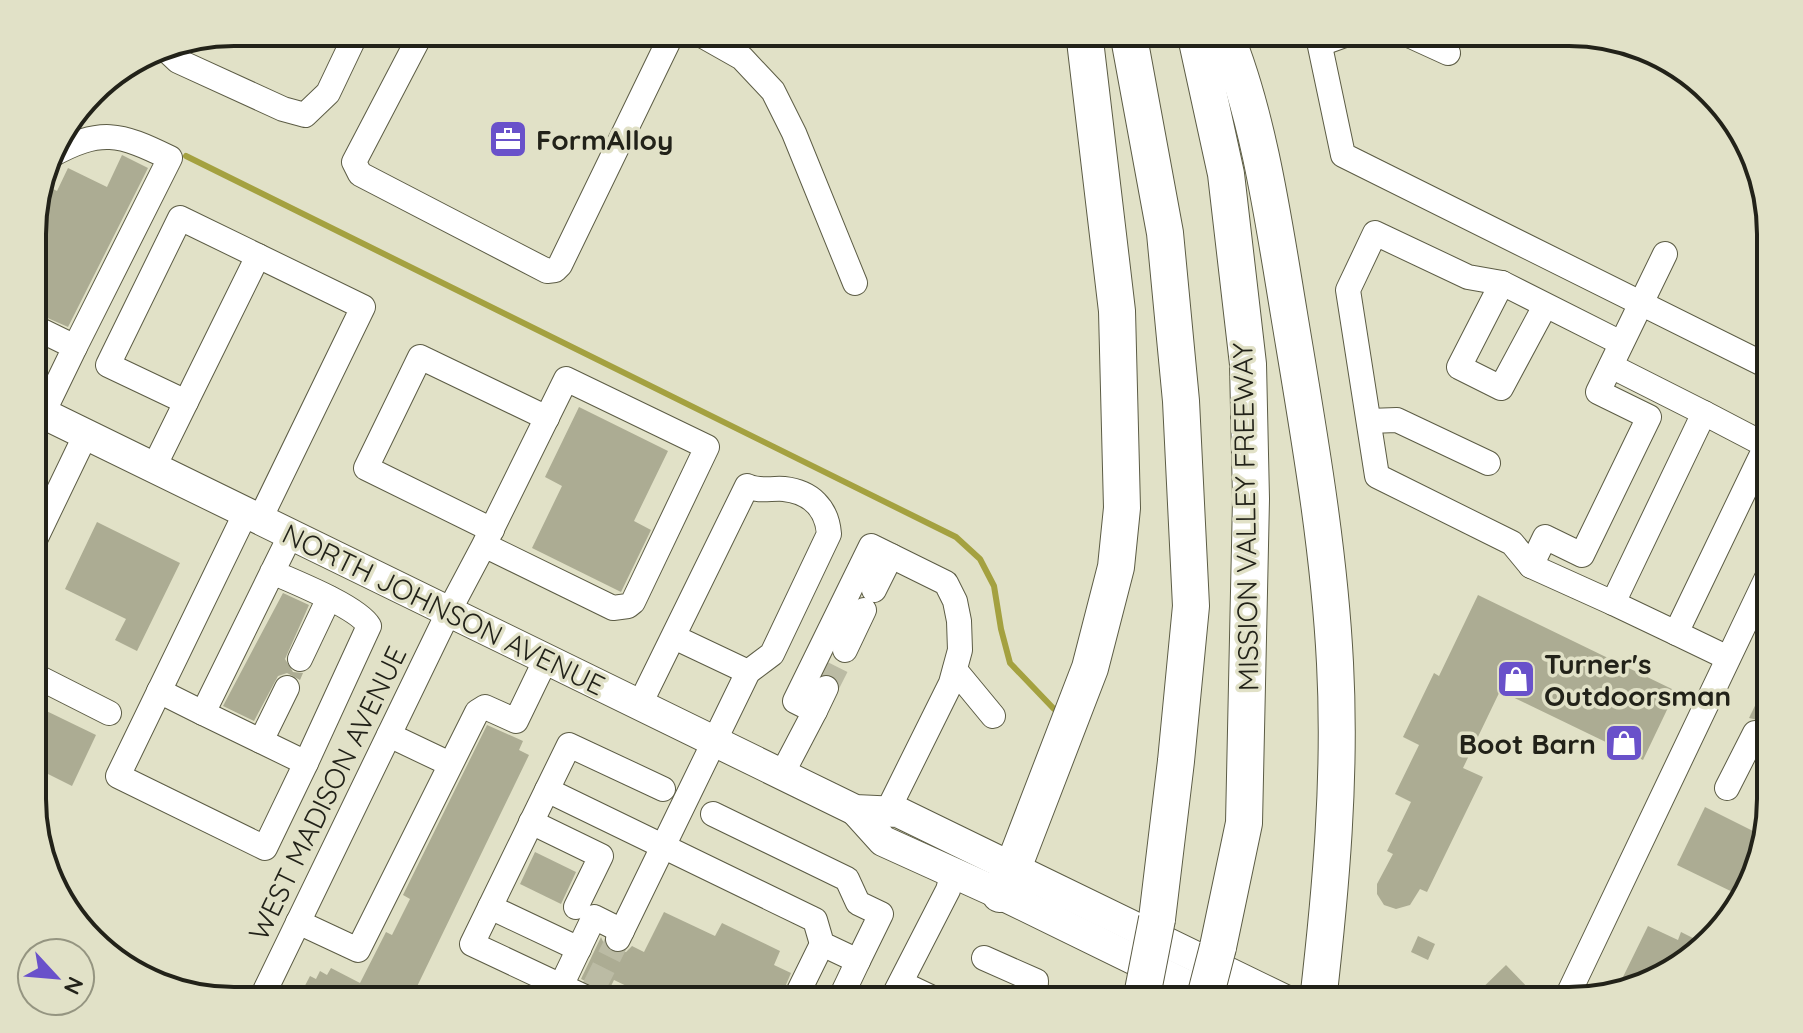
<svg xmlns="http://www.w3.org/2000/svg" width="1803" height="1033" viewBox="0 0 1803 1033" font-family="Quicksand,sans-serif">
	<rect width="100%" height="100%" fill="#e1e1c7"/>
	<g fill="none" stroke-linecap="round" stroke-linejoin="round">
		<path stroke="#a4a140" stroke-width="6" d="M186 156 956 537 980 559 994 586 1001 629 1010 663 1054 709"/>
	</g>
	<g fill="#acac93">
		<path d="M122 155 148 168 68 327 34 312V208L43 184 57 191 68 168 107 187Z"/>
		<path d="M579 407 668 451 634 521 651 530 621 592 532 548 562 486 545 477Z"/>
		<path d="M97 522 180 563 137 651 115 640 126 619 65 589Z"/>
		<path d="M283 593 309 605 285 659 293 672 303 673 300 680 287 673 278 676 254 721 223 706Z"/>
		<path d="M1478 595 1676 691 1643 760 1500 691 1463 768 1483 777 1427 892 1420 889 1410 905 1396 909 1384 905 1377 894V884L1393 854 1387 851 1411 802 1395 794 1419 745 1403 737 1434 673 1439 676Z"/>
		<path d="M1771 673V723L1749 718Z"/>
		<path d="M34 705 96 735 72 786 34 767Z"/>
		<path d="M487 725 523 741 519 750 529 755 410 1001H297L310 976 316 979 320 971 327 975 331 968 360 983 386 932 392 935 410 899 403 895Z"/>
		<path d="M1705 807 1763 836 1745 898 1677 865Z"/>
		<path d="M535 852 576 872 561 904 520 884Z"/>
		<path d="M664 912 715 936 722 923 780 951 774 965 791 973 779 1001H658L614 980 606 996 596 986 581 979 601 937 606 948 612 953 626 952 632 946 644 952Z"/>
		<path d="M1648 926 1678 940 1681 932 1703 943 1681 967 1632 984 1622 979Z"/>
		<path d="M1418 936 1435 944 1428 960 1411 952Z"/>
		<path d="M1506 965 1532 992 1524 1001H1469Z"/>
	</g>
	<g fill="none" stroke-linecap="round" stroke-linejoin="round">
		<g stroke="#bbbba4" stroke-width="24" stroke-dasharray="24 12" stroke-linecap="butt">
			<path d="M826 688 845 650"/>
			<path d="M593 989 618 939"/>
		</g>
		<g stroke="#5c5c45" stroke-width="26">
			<g id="minor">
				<path d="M422 32 354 162 360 174 547 271 555 270 560 265 673 32"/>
				<path d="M696 32 742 58 773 91 794 133 855 283"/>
				<path d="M1317 32 1343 155 1771 368"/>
				<path d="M1402 32 1448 53"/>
				<path d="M1320 44 1353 32"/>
				<path d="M162 46 178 61 283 109 305 115 328 93 357 32"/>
				<path d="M50 156C101 128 119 133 170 158L75 347"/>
				<path d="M1502 283 1459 367 1501 388 1545 306"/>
				<path d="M34 327 75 347 43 413"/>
				<path d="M1611 366 1704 413"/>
				<path d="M186 402 258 256"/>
				<path d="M1369 421 1397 420 1488 463"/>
				<path d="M1766 446 1676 633 1613 603 1704 413 1771 448"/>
				<path d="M154 467 186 402 108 365 180 218 363 307 260 519"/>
				<path d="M246 512 118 776 265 848 306 763"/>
				<path d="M492 530 366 468 420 357 547 418"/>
				<path d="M34 542 86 434"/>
				<path d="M1531 566 1545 537 1582 555 1649 417 1598 392 1665 254"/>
				<path d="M272 572C295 582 358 607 369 626L306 763 203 713 291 534"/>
				<path d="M874 590 891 556"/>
				<path d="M1613 603 1531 566 1512 543 1377 476 1348 290 1375 233 1468 277 1502 283 1621 343"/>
				<path d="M1676 633 1728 658"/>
				<path d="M674 637 748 672"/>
				<path d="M845 650 864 610"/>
				<path d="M300 659 329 598"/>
				<path d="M955 670 993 716"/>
				<path d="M34 675 109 713"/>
				<path d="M159 691 203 713"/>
				<path d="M815 711 826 688"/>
				<path d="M389 735 450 764"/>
				<path d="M261 741 287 688"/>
				<path d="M782 774 815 711 795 701 871 546 946 583 955 601 959 621 960 650 951 683 887 812"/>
				<path d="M1727 788 1755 733 1771 740"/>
				<path d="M547 790 569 745 663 789"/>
				<path d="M713 814 847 879 858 903 881 914 858 961"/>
				<path d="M531 822 601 856 576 907"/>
				<path d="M490 907 579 949"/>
				<path d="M298 922 358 950 477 712 485 707 516 721 546 659"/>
				<path d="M618 939 748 672 772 654 829 534C827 508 811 492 784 489 770 488 760 492 747 486L640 704"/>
				<path d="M984 958 1036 981 1035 1001"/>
				<path d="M901 983 939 1001"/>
				<path d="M561 986 594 917 622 931"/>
				<path d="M589 999 472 944 547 790 815 920 822 944 858 961 839 1001"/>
				<path d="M260 1001 449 611 484 545 566 379 707 447 633 602 628 606 613 608 484 545"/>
				<path d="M794 1001 822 944"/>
				<path d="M891 1001 948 890 953 873"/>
				<path d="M1565 1001 1771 569"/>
			</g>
		</g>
		<g stroke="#5c5c45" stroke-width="32">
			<g id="major">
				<path d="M34 409 855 810 898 812 1287 1001"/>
				<path d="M855 810 883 841 1000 894 1219 1001"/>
			</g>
		</g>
		<g stroke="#5c5c45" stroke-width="38">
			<g id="highway">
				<path d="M1128 32 1165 233 1181 401 1191 606 1176 761 1157 919"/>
				<path d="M1195 32 1226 174 1248 364 1251 499 1244 823 1218 947"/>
				<path d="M1224 32C1259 116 1274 224 1289 314 1308 429 1329 546 1335 663 1341 776 1331 888 1318 1001"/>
				<path d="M1000 894 1018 855 1090 668 1116 567 1122 508 1117 311 1084 32"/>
			</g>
		</g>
		<use href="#minor" stroke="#fff" stroke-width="24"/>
		<use href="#major" stroke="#fff" stroke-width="30"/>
		<use href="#highway" stroke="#fff" stroke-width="36"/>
		<g stroke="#5c5c45" stroke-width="38" stroke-linecap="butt">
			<g id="highway-bridge">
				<path d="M1141 1001 1157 919"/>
				<path d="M1204 1001 1218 947"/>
			</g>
		</g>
		<use href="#highway-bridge" stroke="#fff" stroke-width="36"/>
	</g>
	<defs>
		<g id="office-square" transform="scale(2)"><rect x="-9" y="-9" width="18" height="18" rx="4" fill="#6951ca" stroke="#e1e1c7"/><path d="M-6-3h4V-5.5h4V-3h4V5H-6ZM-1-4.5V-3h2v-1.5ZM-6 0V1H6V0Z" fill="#fff"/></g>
		<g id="shop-square" transform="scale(2)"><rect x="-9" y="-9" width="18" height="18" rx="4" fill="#6951ca" stroke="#e1e1c7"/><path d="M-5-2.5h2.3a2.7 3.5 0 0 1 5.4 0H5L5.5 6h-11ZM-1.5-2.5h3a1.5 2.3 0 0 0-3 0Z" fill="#fff"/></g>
	</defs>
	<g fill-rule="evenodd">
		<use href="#office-square" x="508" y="139"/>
		<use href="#shop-square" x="1516" y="679"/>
		<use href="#shop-square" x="1624" y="743"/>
	</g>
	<g text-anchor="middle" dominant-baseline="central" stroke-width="7" stroke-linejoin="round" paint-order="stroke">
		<g font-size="28" font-weight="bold" fill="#222219" stroke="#e1e1c7" text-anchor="start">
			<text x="536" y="139">FormAlloy</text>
			<text x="1544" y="663">Turner's<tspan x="1544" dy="32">Outdoorsman</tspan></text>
			<text x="1596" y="743" text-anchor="end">Boot Barn</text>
		</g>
		<g font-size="28" fill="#222219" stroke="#e1e1c7">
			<text transform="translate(1245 517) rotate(-91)">MISSION VALLEY FREEWAY</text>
			<text transform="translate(444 609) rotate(26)">NORTH JOHNSON AVENUE</text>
			<text transform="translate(327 793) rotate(-64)">WEST MADISON AVENUE</text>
		</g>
	</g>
	<path d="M0 0H1803V1033H0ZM234 46H1569A188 188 0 0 1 1757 234V799A188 188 0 0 1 1569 987H234A188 188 0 0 1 46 799V234A188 188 0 0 1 234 46Z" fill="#e1e1c7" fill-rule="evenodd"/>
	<path fill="none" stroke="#222219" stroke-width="4" d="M234 46H1569A188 188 0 0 1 1757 234V799A188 188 0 0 1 1569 987H234A188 188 0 0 1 46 799V234A188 188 0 0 1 234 46Z"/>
	<g transform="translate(56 977) rotate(116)"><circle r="38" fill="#e1e1c7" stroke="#959581" stroke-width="2"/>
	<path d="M0-6L14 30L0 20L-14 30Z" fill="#6951ca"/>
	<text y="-12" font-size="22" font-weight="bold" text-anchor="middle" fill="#222219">N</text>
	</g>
</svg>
